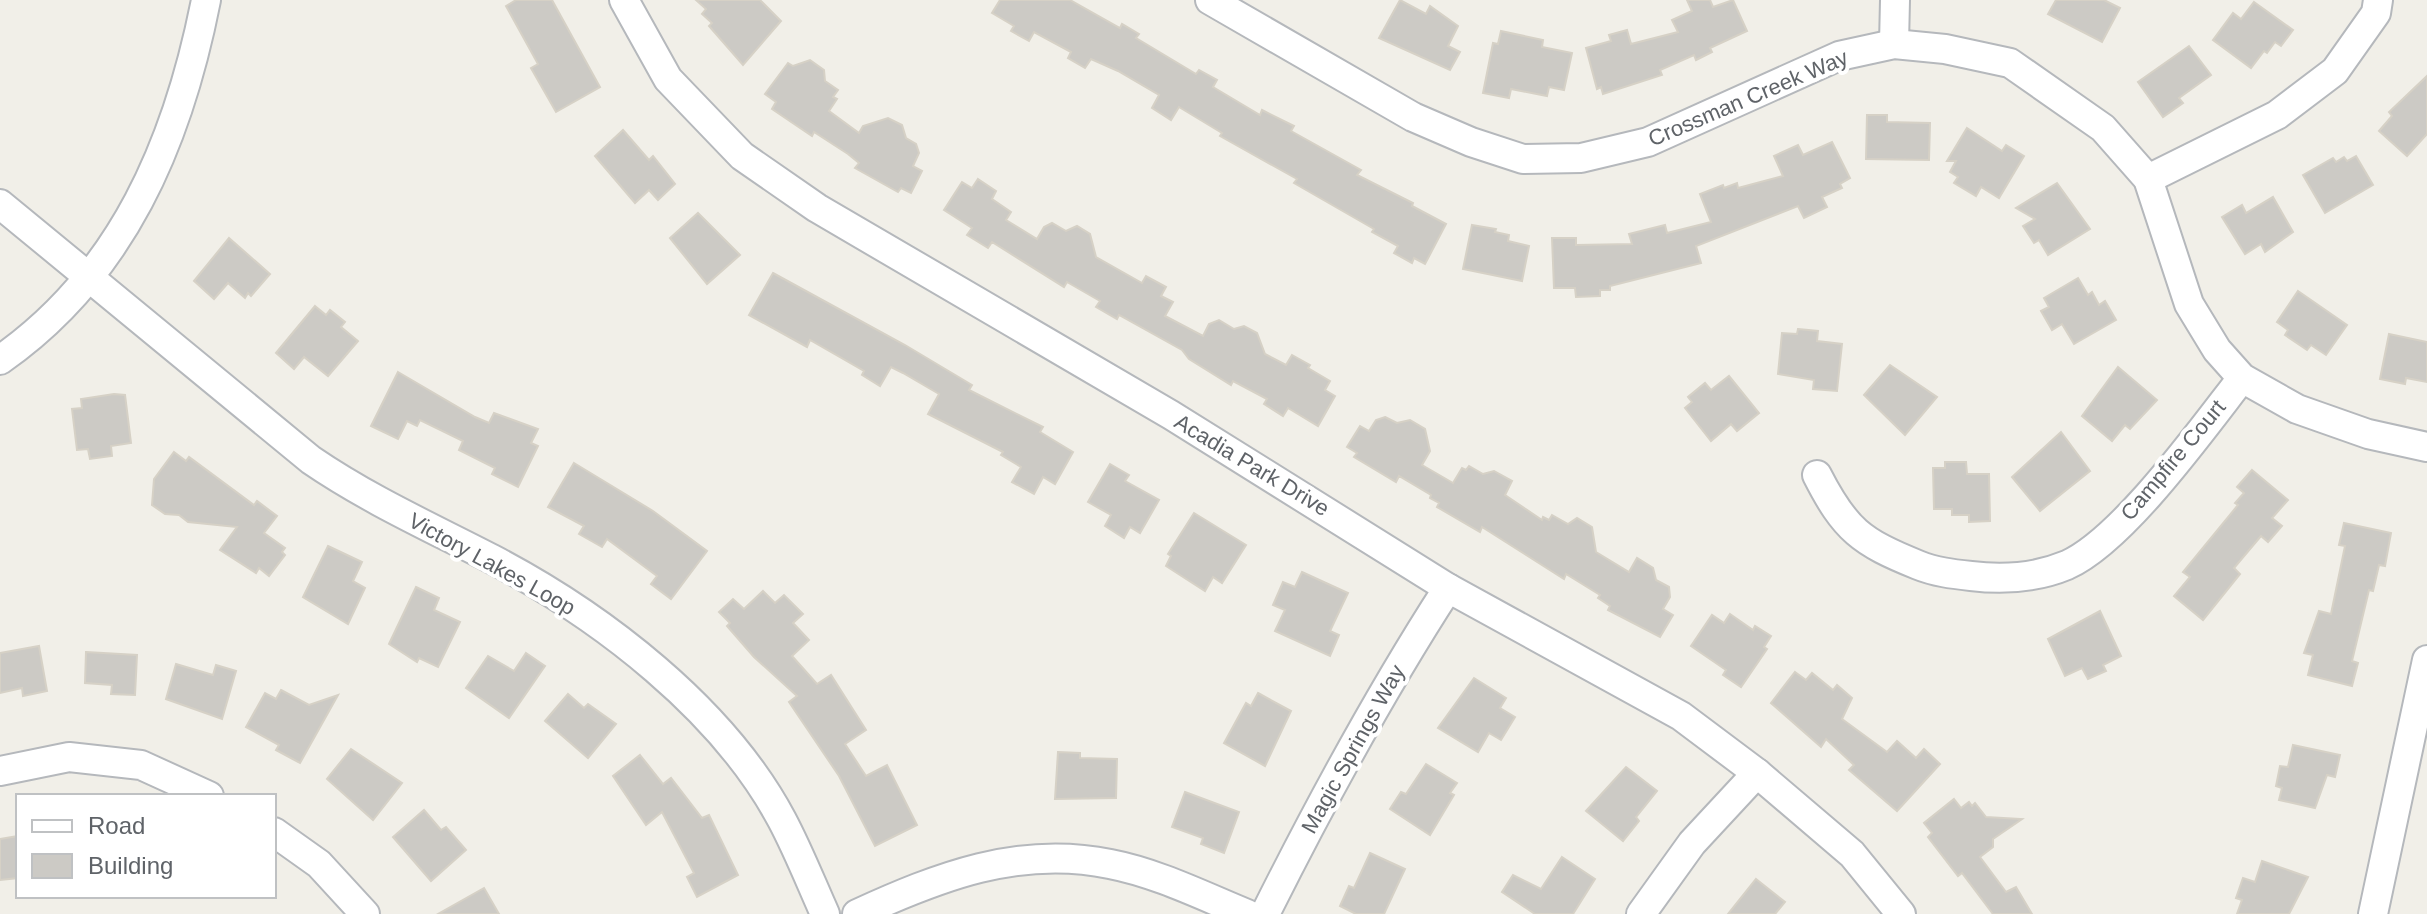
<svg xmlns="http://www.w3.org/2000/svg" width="2427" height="914" viewBox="0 0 2427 914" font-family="Arial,sans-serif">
	<rect width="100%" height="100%" fill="#f1efe8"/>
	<g fill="#cccac5" stroke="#d6d1c6" stroke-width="2">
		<path d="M516 0H552L600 87 556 112 531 68 538 64 506 6Z"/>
		<path d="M696 0H760L781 21 743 65 709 26 712 23 702 14 706 9Z"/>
		<path d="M1000 0H1070L1120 28 1122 24 1139 34 1136 38 1196 74 1199 70 1217 80 1213 87 1260 115 1262 110 1294 126 1291 131 1361 170 1357 175 1413 203 1412 206 1446 224 1425 264 1414 258 1412 263 1394 253 1398 246 1372 232 1374 229 1294 183 1297 179 1220 136 1222 133 1179 107 1171 120 1152 108 1159 95 1118 71 1091 59 1085 68 1068 58 1071 52 1034 32 1029 41 1011 31 1014 26 992 13Z"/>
		<path d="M1400 0 1426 14 1430 6 1458 26 1448 46 1460 52 1450 70 1379 38Z"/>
		<path d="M1687 0H1710L1713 7 1733 0 1747 31 1710 48 1712 52 1696 60 1694 55 1660 70 1662 75 1603 94 1601 87 1597 89 1586 48 1611 41 1609 35 1627 30 1631 44 1678 32 1672 20 1692 11Z"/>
		<path d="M2056 0H2104L2120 8 2102 42 2048 14Z"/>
		<path d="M2254 2 2293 30 2281 46 2275 42 2267 53 2264 51 2251 68 2213 40 2233 13 2241 19Z"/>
		<path d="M1501 31 1543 40 1542 47 1572 53 1564 90 1549 87 1547 96 1511 89 1509 98 1483 93 1493 43 1498 44Z"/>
		<path d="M2189 46 2211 75 2179 98 2183 103 2163 117 2138 82Z"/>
		<path d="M810 60 824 70 825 81 838 90 833 97 837 99 829 111 859 133 863 126 888 118 902 125 906 138 916 144 919 153 913 166 922 171 911 193 901 188 898 192 855 168 859 163 848 154 814 132 812 136 772 109 776 102 765 94 788 63 793 66Z"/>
		<path d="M2427 76V134L2407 156 2379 131 2392 116 2389 112Z"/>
		<path d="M1867 115H1887V122L1930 123 1929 160 1866 159Z"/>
		<path d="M1967 128 2002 151 2006 145 2024 156 1999 198 1981 187 1976 196 1954 183 1958 177 1950 172 1956 161H1947Z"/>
		<path d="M623 130 649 160 653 156 675 184 658 200 649 190 635 203 595 156Z"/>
		<path d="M1832 142 1850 178 1840 184 1842 188 1822 197 1827 207 1804 218 1798 206 1696 246 1701 263 1610 286V290H1600V296L1576 297 1575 288H1554L1552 238H1576V245L1632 244 1629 234 1665 225 1667 233 1711 222 1700 194 1723 185 1724 188 1737 183 1738 188 1783 176 1774 156 1798 145 1803 155Z"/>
		<path d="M2356 156 2373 185 2325 213 2303 175 2333 158 2336 162 2344 157 2347 161Z"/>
		<path d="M978 179 996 191 992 199 1011 212 1006 220 1037 239 1044 227 1052 223 1066 231 1077 226 1090 234 1096 257 1142 283 1146 276 1166 287 1161 296 1173 302 1165 316 1203 336 1209 324 1219 320 1234 329 1244 326 1257 333 1265 354 1286 365 1292 355 1310 365 1308 368 1330 381 1325 390 1335 396 1318 426 1288 408 1283 416 1264 404 1267 399 1233 381 1231 385 1189 359 1182 350 1119 315 1117 319 1096 307 1100 301 1067 282 1064 287 992 242 988 248 967 235 972 228 944 210 962 182 972 188Z"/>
		<path d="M2057 183 2090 229 2048 255 2039 240 2034 243 2023 226 2035 219 2016 208Z"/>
		<path d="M2273 197 2293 232 2265 252 2261 244 2245 254 2222 217 2242 205 2246 213Z"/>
		<path d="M698 213 740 255 707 284 670 238Z"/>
		<path d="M1472 225 1496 229 1495 232 1509 235 1508 241 1529 246 1522 281 1463 269Z"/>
		<path d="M229 238 270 274 251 296 248 293 245 298 228 283 214 299 194 281Z"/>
		<path d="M773 273 905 345 972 385 969 390 1043 427 1040 432 1073 452 1055 484 1043 477 1034 494 1012 482 1021 467 1001 455 1003 452 928 414 939 394 903 373 891 367 880 386 862 375 864 371 810 340 807 347 749 315Z"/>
		<path d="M2078 278 2088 295 2092 292 2099 305 2105 301 2116 320 2074 344 2062 324 2052 330 2041 311 2049 307 2044 298Z"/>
		<path d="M2298 291 2347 325 2326 355 2311 345 2307 350 2285 335 2288 330 2277 322Z"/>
		<path d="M315 306 326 315 330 310 345 322 341 327 358 341 328 376 304 357 294 369 276 353Z"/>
		<path d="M1798 329 1818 331 1817 341 1842 344 1837 391 1813 389 1814 380 1778 374 1782 333 1797 334Z"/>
		<path d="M2389 334 2427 342V382L2406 378 2405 384 2380 379Z"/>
		<path d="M1890 365 1937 397 1905 435 1864 395Z"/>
		<path d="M2118 367 2157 400 2130 429 2125 425 2112 441 2082 416Z"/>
		<path d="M398 372 475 417 489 423 494 413 538 429 531 443 538 446 518 487 492 474 495 468 459 450 463 441 420 420 417 426 407 421 398 439 371 426Z"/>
		<path d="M1729 376 1759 413 1737 431 1731 424 1711 441 1685 408 1692 402 1688 397 1705 383 1711 390Z"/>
		<path d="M114 394 125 395 131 443 111 446 112 456 90 459 88 449 77 450 72 409 82 408 81 399Z"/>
		<path d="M1385 417 1397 423 1410 420 1425 429 1430 451 1422 465 1453 483 1462 468 1466 470 1469 466 1483 474 1494 471 1512 481 1505 495 1542 520 1543 517 1549 520 1552 515 1568 524 1577 518 1592 527 1596 552 1629 572 1637 558 1653 568 1656 580 1669 587 1670 597 1663 609 1673 615 1660 637 1608 610 1610 606 1598 598 1600 595 1566 574 1564 579 1482 527 1480 532 1437 507 1439 503 1430 498 1431 495 1399 476 1396 482 1354 457 1357 453 1347 447 1360 426 1369 431 1376 420Z"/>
		<path d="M2061 432 2090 471 2040 511 2012 477Z"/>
		<path d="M174 452 186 461 189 457 254 505 257 501 277 516 264 533 285 548 282 552 285 555 269 576 259 568 256 573 220 550 237 527 188 522 179 515 165 514 152 505 154 479Z"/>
		<path d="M1945 462H1966L1967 474H1989L1990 521 1969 522V515H1952V509H1934L1933 468H1945Z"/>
		<path d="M574 463 653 511 707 551 671 599 651 584 657 576 607 539 602 547 579 534 584 526 548 507Z"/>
		<path d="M1110 464 1129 475 1125 481 1159 500 1140 533 1130 527 1124 538 1105 526 1111 515 1088 502Z"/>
		<path d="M2252 470 2288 500 2272 518 2282 526 2268 542 2261 536 2234 568 2240 574 2203 620 2174 596 2190 577 2183 572 2238 505 2235 503 2244 493 2237 487Z"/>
		<path d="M1194 513 1246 545 1222 583 1213 577 1205 591 1166 566 1171 556 1168 554Z"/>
		<path d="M2344 523 2391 533 2385 566 2379 565 2373 591 2369 590 2352 661 2358 663 2352 686 2308 675 2313 655 2304 653 2319 611 2331 614 2345 546 2339 545Z"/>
		<path d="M328 546 362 562 353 581 365 588 348 624 303 597Z"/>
		<path d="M1302 572 1348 593 1330 631 1339 635 1330 656 1275 631 1285 610 1273 605 1283 582 1295 587Z"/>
		<path d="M416 587 439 598 434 610 460 622 438 667 419 658 417 662 389 644Z"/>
		<path d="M763 591 775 603 784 595 803 614 793 623 809 640 792 656 817 684 831 675 866 730 845 744 866 776 887 765 917 825 875 846 839 776 789 702 797 696 754 657 727 626 730 623 719 612 733 599 744 609Z"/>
		<path d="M2100 611 2121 656 2103 665 2106 671 2088 679 2082 668 2065 676 2048 639Z"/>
		<path d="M1730 614 1753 630 1755 626 1771 636 1764 647 1767 649 1741 687 1723 675 1726 670 1691 646 1712 615 1724 623Z"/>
		<path d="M39 646 47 691 23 696 22 688 0 693V653Z"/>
		<path d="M86 652 137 655 135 695 111 694 112 685 85 683Z"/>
		<path d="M526 653 545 666 509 718 466 688 488 656 514 671Z"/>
		<path d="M176 664 213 675 216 665 236 671 222 719 166 699Z"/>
		<path d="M1795 672 1806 680 1812 673 1833 690 1837 685 1852 698 1842 719 1887 752 1897 741 1916 758 1924 749 1940 764 1897 811 1849 770 1854 765 1826 739 1821 747 1771 703Z"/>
		<path d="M1474 678 1506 698 1500 708 1515 717 1501 740 1489 733 1478 752 1438 728Z"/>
		<path d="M281 690 309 705 338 695 300 763 276 750 279 745 246 727 265 693 276 699Z"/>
		<path d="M1258 693 1291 711 1265 766 1224 743 1246 703 1251 706Z"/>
		<path d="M568 694 584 708 588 704 616 724 588 758 545 721Z"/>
		<path d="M2293 745 2340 755 2335 777 2327 775 2315 808 2279 800 2282 788 2276 786 2280 766 2288 767Z"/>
		<path d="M351 749 402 783 373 820 327 779Z"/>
		<path d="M1058 752 1080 753V758L1117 759 1116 798 1055 799Z"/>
		<path d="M640 755 663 784 671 778 702 818 709 815 738 875 697 897 687 877 694 873 662 812 646 825 613 776Z"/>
		<path d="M1426 764 1457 783 1450 793 1454 795 1430 835 1390 809 1401 792 1406 794Z"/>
		<path d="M1626 767 1657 791 1636 817 1639 821 1623 841 1586 811Z"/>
		<path d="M1185 792 1239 812 1224 853 1201 844 1203 838 1172 827Z"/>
		<path d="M1954 799 1961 808 1969 802 1972 806 1975 803 1986 817 2022 819 1993 839V847L1980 857 2006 892 2016 887 2032 914H1993L1962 873 1958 876 1928 837 1932 833 1924 823Z"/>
		<path d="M424 810 441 830 446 827 466 850 431 881 393 837Z"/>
		<path d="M18 836V878L0 880V839Z"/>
		<path d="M1370 853 1405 869 1384 914H1356L1340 906 1349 886 1354 888Z"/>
		<path d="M1562 857 1595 879 1573 914H1535L1502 892 1513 875 1541 889Z"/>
		<path d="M2262 861 2308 877 2289 914H2237L2242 900 2236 898 2243 878 2255 882Z"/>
		<path d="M1756 879 1785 902 1775 914H1728Z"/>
		<path d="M484 888 499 914H438Z"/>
	</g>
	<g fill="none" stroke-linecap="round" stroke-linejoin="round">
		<g stroke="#b5b8bc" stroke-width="32">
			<g id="minor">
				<path d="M624 0 668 79 742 156 817 208 1171 415 1448 588 1681 716 1757 773 1852 854 1901 914"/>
				<path d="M1210 0 1413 117 1471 142 1523 159 1581 158 1648 142 1839 56 1894 44 1945 49 2010 63 2103 128 2148 179 2189 304 2217 350 2242 378 2297 409 2368 434 2427 447"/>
				<path d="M1894 44 1895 0"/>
				<path d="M2148 179 2277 115 2335 71 2376 13 2378 0"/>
				<path d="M0 204 311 460C368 499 430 527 492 559 601 616 723 709 782 820 798 850 811 883 825 914"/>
				<path d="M0 360C123 274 178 142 206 0"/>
				<path d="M1817 475C1845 530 1861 542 1918 565 1935 572 1953 574 1971 576 2004 580 2036 578 2067 565 2123 540 2203 428 2242 378"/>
				<path d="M0 771 69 757 141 765 209 796"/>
				<path d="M274 832 319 864 365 914"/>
				<path d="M857 914C938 877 1019 845 1110 864 1157 873 1203 896 1247 914"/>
				<path d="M1265 914C1321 802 1380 693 1448 588"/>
				<path d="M1641 914 1692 843 1757 773"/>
				<path d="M2373 914 2427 660"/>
			</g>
		</g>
		<use href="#minor" stroke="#fff" stroke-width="28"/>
	</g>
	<g text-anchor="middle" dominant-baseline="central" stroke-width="8" stroke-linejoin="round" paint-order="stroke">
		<g font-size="22" fill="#5f6368" stroke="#fff">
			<text transform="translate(1748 98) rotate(-23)">Crossman Creek Way</text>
			<text transform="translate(2173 460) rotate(-50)">Campfire Court</text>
			<text transform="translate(1252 465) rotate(31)">Acadia Park Drive</text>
			<text transform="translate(492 564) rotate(29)">Victory Lakes Loop</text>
			<text transform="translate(1353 749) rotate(-61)">Magic Springs Way</text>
		</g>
	</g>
	<rect x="16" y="794" width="260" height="104" fill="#ffffff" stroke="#bfc1c3" stroke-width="2"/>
	<rect x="32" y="820" width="40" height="12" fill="#ffffff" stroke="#bfc1c3" stroke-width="2"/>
	<text x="88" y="834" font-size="24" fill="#5f6368">Road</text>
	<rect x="32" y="854" width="40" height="24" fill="#cccac5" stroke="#bfc1c3" stroke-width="2"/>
	<text x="88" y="874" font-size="24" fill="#5f6368">Building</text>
</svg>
